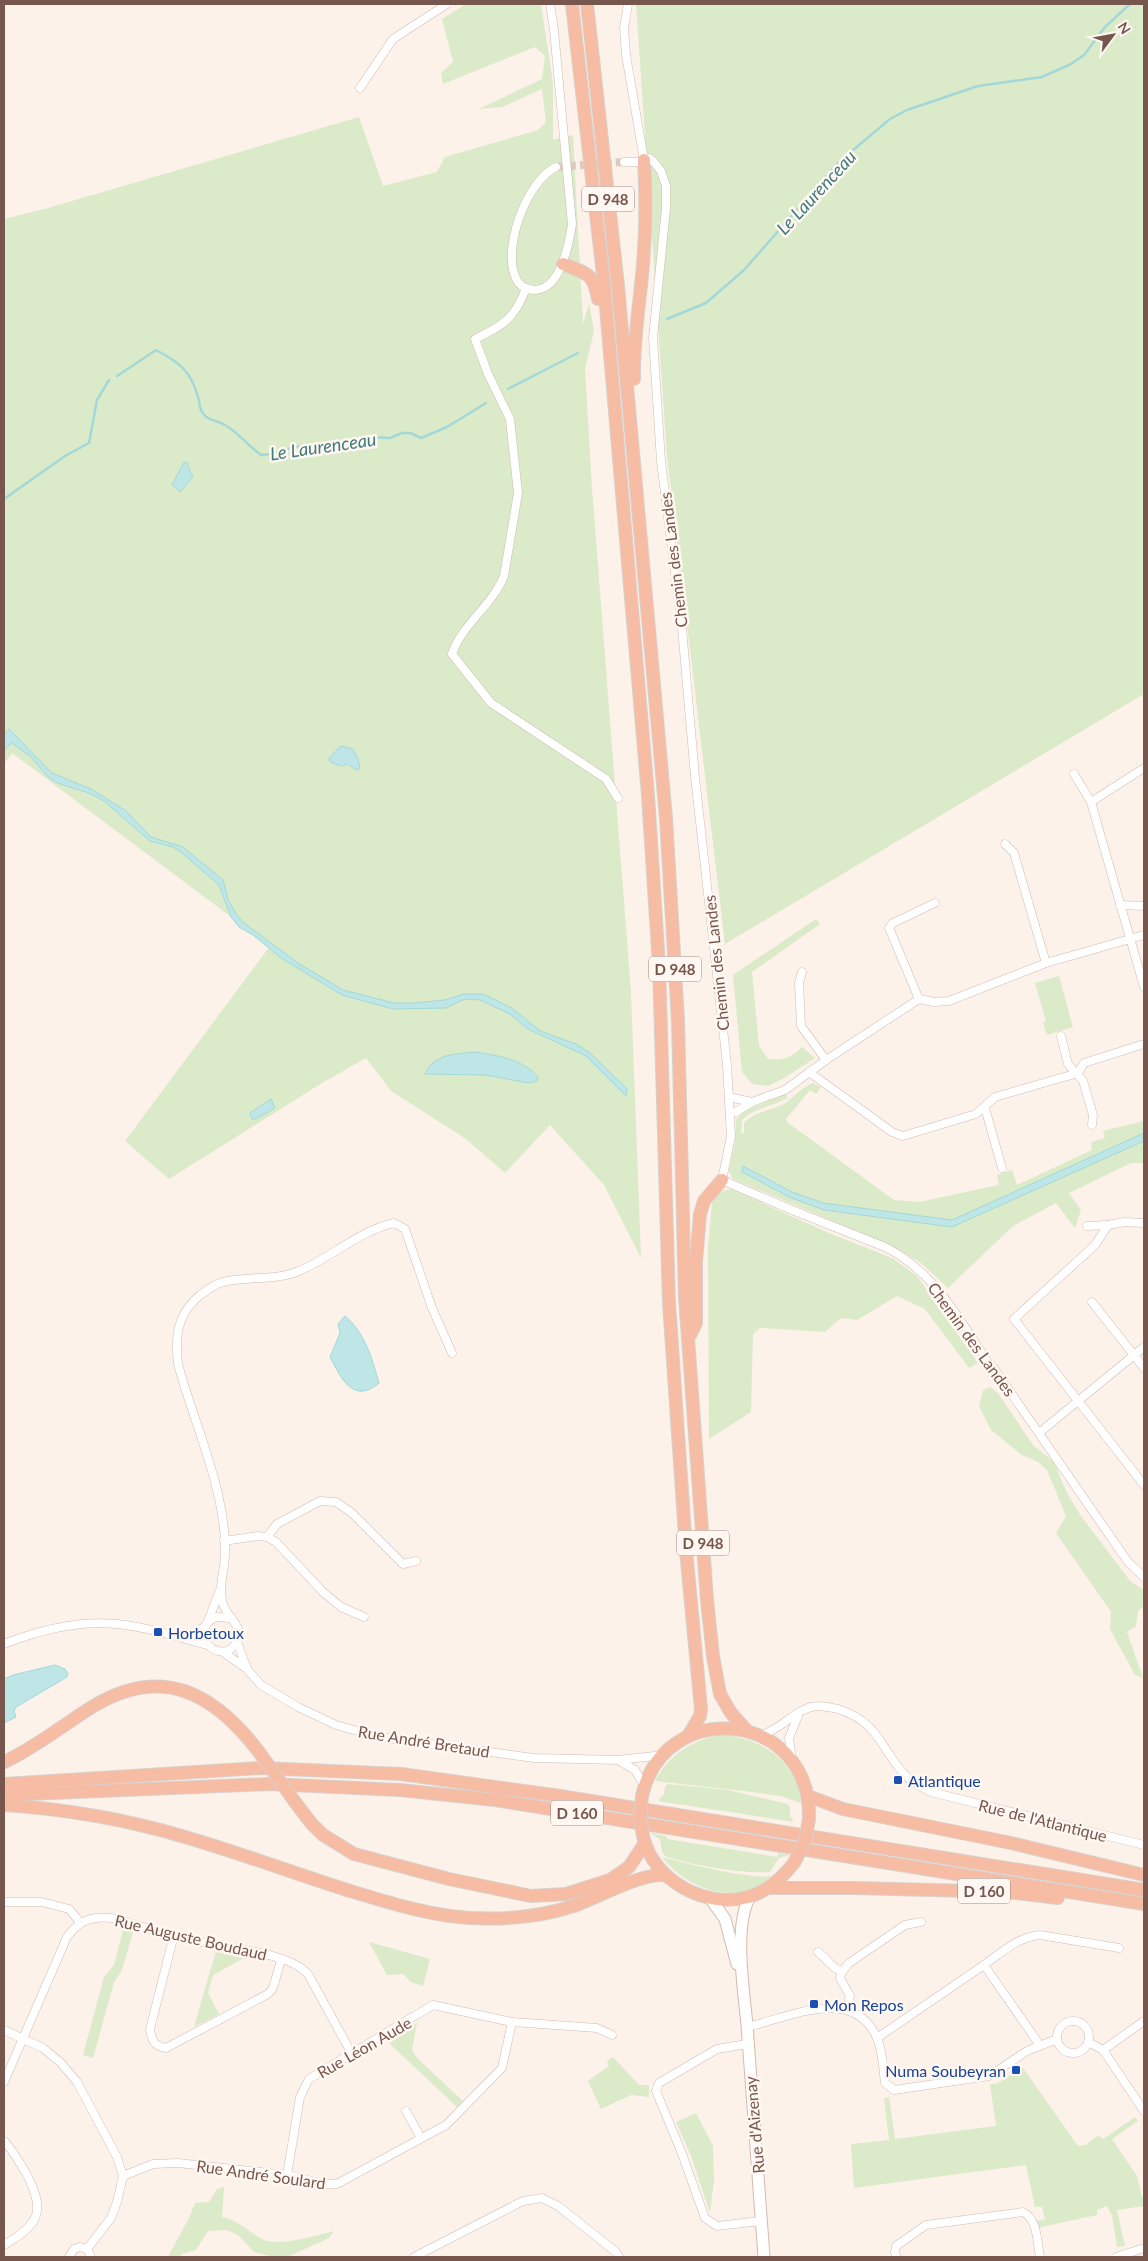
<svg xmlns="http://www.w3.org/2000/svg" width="1148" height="2261" viewBox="0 0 1148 2261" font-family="Lato,sans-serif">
	<rect width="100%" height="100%" fill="#fcf2ea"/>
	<g fill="#dbeac8">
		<path d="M466 4H541L553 83V140L573 135 583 324 589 303 594 331 585 369 592 488 631 992 641 1258 604 1185 550 1125 505 1173 466 1139 391 1091 366 1058 322 1083 169 1179 125 1141 270 946 12 753 4 764V219L48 208 359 117 383 186 437 172 445 157 538 130 546 122 542 89 502 107 479 109 542 79 545 56 535 47 443 84 441 73 453 62 442 19Z"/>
		<path d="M636 4H1144V694L725 944 667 456Z"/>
		<path d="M816 919 820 924 752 972 759 1046 768 1059C783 1061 792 1057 802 1047L815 1058 786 1077 768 1086 752 1084 742 1072 733 975Z"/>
		<path d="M1059 976 1073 1027 1047 1035 1043 1022 1046 1021 1035 983Z"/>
		<path d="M813 1083 821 1087 816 1094 810 1090 786 1119 787 1122 894 1200 919 1202 999 1185 997 1175 1012 1170 1017 1185 1092 1150 1091 1142 1105 1138 1103 1131 1144 1121V1163H1131L1069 1193 1081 1210 1075 1228 1056 1203 1013 1226 948 1288 921 1263 896 1248 733 1179 729 1171 735 1142 736 1120 744 1111 786 1094 788 1098C773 1106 754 1108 742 1120L741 1133H744V1123C756 1111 770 1111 784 1104 794 1097 801 1088 813 1083Z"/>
		<path d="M731 1189 829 1233 892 1258 917 1276 978 1363 969 1368 925 1309 897 1296 857 1320 841 1318 825 1332 760 1328 753 1334 751 1412 709 1439 708 1248 712 1203 719 1192Z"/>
		<path d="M990 1387 998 1393 1033 1445 1054 1462 1066 1491 1081 1516 1131 1582 1144 1590V1606L1138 1611 1136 1626 1127 1632 1143 1678 1135 1675 1110 1629 1111 1612 1056 1533 1066 1516 1047 1470 1038 1462 1022 1455 991 1430 979 1406 983 1390Z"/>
		<path d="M721 1735C760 1737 798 1761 801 1803L780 1796 752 1792 655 1781C668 1756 693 1739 721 1735Z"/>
		<path d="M668 1784 728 1790 787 1804 790 1807V1816L794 1822 658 1801 664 1794 665 1787Z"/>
		<path d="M650 1833 666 1836 667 1839 777 1857 778 1853 790 1855 779 1858 770 1872C744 1874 689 1865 665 1856L662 1852 660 1839Z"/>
		<path d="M662 1857C680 1862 759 1882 772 1875 739 1909 686 1889 662 1857Z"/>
		<path d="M123 1930 133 1932 122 1970 114 1982 93 2058 83 2055 104 1977 114 1965Z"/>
		<path d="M369 1942 430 1959 423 1986 411 1982 403 1974 387 1975Z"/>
		<path d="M216 1951 244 1958 213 1975 208 1993 219 2014 194 2027Z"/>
		<path d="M417 2023 412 2050 417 2058 463 2101 457 2107 387 2041Z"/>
		<path d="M613 2057 639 2085H649V2097L631 2095 601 2109 588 2081 609 2066 607 2061Z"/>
		<path d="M1023 2068 1078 2146 1085 2145 1099 2135 1103 2139 1135 2117 1138 2121 1112 2139 1137 2176 1142 2197H1144V2206L1117 2210 1125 2246 1117 2247 1112 2215 1107 2206 1097 2210V2215L1037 2228 1035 2221 1045 2220 1042 2207H1035L1026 2165 854 2188 851 2144 889 2140 884 2098 889 2097 895 2139 996 2126 990 2084H996Z"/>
		<path d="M696 2113 713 2146 714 2180 710 2213 691 2156 676 2122Z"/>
		<path d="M224 2187 222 2217C238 2220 249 2232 264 2240 278 2247 318 2235 334 2231L329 2238 287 2257H274L254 2252 238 2235 227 2230 208 2231 196 2250 182 2254 179 2257H168L189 2218 195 2203 209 2202 217 2189Z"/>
	</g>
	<g fill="#bee6e6" stroke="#a4d8d8">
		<path d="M184 462 188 463V467L193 477 180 492 172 485Z"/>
		<path d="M9 729 52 773 91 789 126 811 151 837 183 847 223 880 228 899 236 914 244 923 298 963 343 990 394 1003H414L445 1000 464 994H483L512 1008 540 1031 576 1044 589 1052 627 1089 626 1096 586 1056 526 1028 510 1014 480 1000 465 999 446 1008 393 1009 342 995 281 958 253 935 239 927 231 917 219 885 181 852 173 847 150 841 104 801 89 793 57 783 48 777 31 757 12 743 4 750V734Z"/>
		<path d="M341 746 353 749 358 759 360 768 356 770 348 764 341 766 330 762 329 758Z"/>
		<path d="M476 1052C499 1056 522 1059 538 1077L537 1081 529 1083 485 1075 425 1074C434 1053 457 1054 476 1052Z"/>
		<path d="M271 1099 275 1108 256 1119H252L250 1113Z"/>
		<path d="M1144 1133V1141L952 1227 824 1210 789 1197 742 1172 743 1166 792 1192 823 1203 952 1220Z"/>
		<path d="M345 1316C365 1333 372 1358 379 1383 353 1405 341 1378 330 1357L340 1333 338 1324Z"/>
		<path d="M55 1665 65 1669 68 1673 67 1677 16 1707 14 1711 16 1717 4 1723V1679L13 1675Z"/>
	</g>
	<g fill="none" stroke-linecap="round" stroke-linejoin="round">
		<g stroke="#a4d8d8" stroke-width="2.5">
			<path d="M667 319 706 303 744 270 840 161 890 119 907 110 978 86 1042 77 1071 64 1084 55 1105 27 1130 4"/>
			<path d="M117 376 156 350C179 362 191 371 198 397 200 402 199 408 202 412 207 421 217 420 225 425 239 433 248 446 261 455L271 454 295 447 311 445 321 448 347 444 366 437 390 438 402 433H410L421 438 447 427 486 403"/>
			<path d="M508 389 578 353"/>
			<path d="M4 499 65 456 89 443 97 400 109 380"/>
		</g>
		<path stroke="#dbcbc3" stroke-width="8" stroke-dasharray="8 4" stroke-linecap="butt" d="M556 167 624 162"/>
		<g stroke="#d1bbb2" stroke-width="9">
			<g id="minor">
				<path d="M550 4 554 30 572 224C569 244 561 289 535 290 528 290 522 287 518 282 499 253 527 180 556 167"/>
				<path d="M628 4 624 28 626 55 644 160"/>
				<path d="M360 88 393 39 447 4"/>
				<path d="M624 162H641L649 158 653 161 661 171 666 186V208L653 338 661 461 682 628 695 777 727 1065 731 1136 722 1180 792 1210 885 1247C935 1272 959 1319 989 1364L993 1367 1128 1562 1144 1577"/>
				<path d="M526 288C515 319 502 326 475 339L488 374 510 419 518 493 504 576C492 606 462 624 452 654L491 703 606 779 618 798"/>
				<path d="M1074 774 1091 802 1144 987"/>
				<path d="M1091 802 1144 768"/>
				<path d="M1005 844 1014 853 1046 963"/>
				<path d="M1120 905 1144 906"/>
				<path d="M802 972 799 983 801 1026 826 1060"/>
				<path d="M919 999 889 928 893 923 935 903"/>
				<path d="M1061 1036 1068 1064 1083 1081 1093 1115 1092 1125"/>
				<path d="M809 1072 892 1132 903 1136 976 1114 995 1097 1078 1073 1084 1063 1144 1044"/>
				<path d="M729 1097 752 1102"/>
				<path d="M985 1108 1002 1168"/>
				<path d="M730 1113 736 1112 752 1102 785 1090 826 1060 919 999 934 1002 949 1001 1046 963 1144 935"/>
				<path d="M1144 1223 1124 1222 1108 1225 1095 1245 1014 1319 1144 1485"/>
				<path d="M1087 1226 1108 1225"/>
				<path d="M1092 1302 1144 1368"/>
				<path d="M1039 1433 1144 1347"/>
				<path d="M267 1537 276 1542 323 1592 341 1607 364 1617"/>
				<path d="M224 1541 258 1536 267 1537 277 1524 320 1501 336 1502 352 1513 403 1564 416 1561"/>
				<path d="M229 1618 216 1617C184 1632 221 1668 236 1643 246 1627 227 1618 223 1604 219 1591 222 1579 224 1566 232 1503 194 1425 178 1364 175 1336 177 1314 200 1295 208 1290 214 1284 223 1282 248 1276 275 1281 299 1271 332 1257 359 1231 394 1223L405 1229 432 1308 452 1353"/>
				<path d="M208 1621 220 1590"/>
				<path d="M183 1638 195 1634 205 1626"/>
				<path d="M237 1642 247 1669"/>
				<path d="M4 1644C39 1630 78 1620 117 1624 147 1627 178 1637 207 1645"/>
				<path d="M223 1652 247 1669 261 1685 298 1707 336 1725 379 1737 534 1758 618 1760 664 1755"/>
				<path d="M761 1735C780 1730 794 1711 811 1707 820 1705 829 1707 838 1709 879 1722 880 1748 905 1775 912 1783 922 1787 931 1792L1144 1845"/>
				<path d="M618 1760 635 1770 644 1785"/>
				<path d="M792 1760 789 1738 798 1716"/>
				<path d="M4 1902H42L69 1909 80 1922"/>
				<path d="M174 1935 150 2029C152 2041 154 2046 166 2048L268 1994 273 1988 281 1960"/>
				<path d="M818 1952C827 1959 831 1967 842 1972L840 1978 850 1996 847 2009"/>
				<path d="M984 1965C1002 1952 1018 1937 1040 1935L1119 1948"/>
				<path d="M842 1972 849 1963 905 1925 921 1922"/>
				<circle cx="1073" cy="2037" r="16"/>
				<path d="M747 2027C787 2018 854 1984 877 2038 883 2051 883 2068 885 2083L894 2090 989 2076 1027 2051 1057 2039"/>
				<path d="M4 2030 43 2048 61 2063 77 2082 117 2157 123 2176 117 2202 111 2218 87 2249"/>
				<path d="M877 2038 984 1965 1039 2044"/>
				<path d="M1088 2042 1103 2050 1144 2111"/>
				<path d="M747 2044 717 2049 659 2083 656 2091 681 2151 705 2218 717 2226 761 2221"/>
				<path d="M1103 2050 1144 2021"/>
				<path d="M4 2082 67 1937C79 1920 92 1916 112 1918 143 1927 174 1937 206 1943 234 1949 289 1953 308 1974L352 2054"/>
				<path d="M406 2111 421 2138"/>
				<path d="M4 2141C13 2150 19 2162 26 2173 46 2211 40 2224 4 2245"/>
				<path d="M287 2175 300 2097 309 2079 433 2005 512 2022 597 2028 612 2035"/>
				<path d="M123 2176 153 2164 178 2163 287 2175 324 2184H337L446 2125 502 2068 512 2022"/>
				<path d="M69 2257 74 2249 80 2247 87 2249 91 2257"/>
				<path d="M414 2257 523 2201 542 2198 558 2206 616 2252 619 2257"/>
				<path d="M897 2257 895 2253 896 2246 926 2225 1023 2212C1038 2219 1037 2243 1040 2257"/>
				<path d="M1116 2257 1144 2248"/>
			</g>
		</g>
		<g stroke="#d4baaf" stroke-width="13">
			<g id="secondary">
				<path d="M750 1897C733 1925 744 1992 747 2025 753 2102 758 2180 764 2257"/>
				<path d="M710 1898 725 1919 737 1964"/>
			</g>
		</g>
		<g stroke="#d9d0cd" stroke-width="14">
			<g id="trunk">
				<path d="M572 4 604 284 648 795 659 966 669 1303 686 1550 701 1709 700 1716 688 1736"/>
				<path d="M587 4 618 286 666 818 678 1021 685 1297 707 1600 713 1656 720 1694 731 1713 747 1731"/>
				<path d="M563 264C586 274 593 271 598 299"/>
				<path d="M634 379C633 340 640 303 643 264 646 229 646 195 644 160"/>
				<path d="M690 1335 696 1323V1262L700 1214 704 1201 722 1180"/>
				<path d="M4 1762C35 1748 63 1725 92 1707 162 1664 214 1693 259 1752"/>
				<path d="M4 1784 260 1768 401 1774 560 1796 1144 1890"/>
				<path d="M4 1795 270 1784 400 1790 495 1800 1144 1904"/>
				<path d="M642 1796C664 1696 812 1710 809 1819"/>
				<path d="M808 1796 843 1809 1011 1843 1144 1875"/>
				<path d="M295 1802 311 1823 323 1835 354 1854 449 1879 531 1896 566 1894 610 1880 629 1867 645 1843"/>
				<path d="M4 1805C66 1809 125 1819 185 1837 240 1853 293 1873 347 1890 380 1900 415 1911 450 1916 487 1921 533 1919 570 1907 596 1899 639 1873 665 1875"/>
				<path d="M643 1836C653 1881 706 1909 748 1897 767 1892 782 1878 794 1863"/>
				<path d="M768 1888H855L1007 1892 1058 1898"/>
			</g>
		</g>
		<use href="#minor" stroke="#fff" stroke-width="8"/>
		<use href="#secondary" stroke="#fff" stroke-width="11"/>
		<use href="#trunk" stroke="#f6bca4" stroke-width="12"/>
		<g stroke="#d9d0cd" stroke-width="14" stroke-linecap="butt">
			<g id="trunk-bridge">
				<path d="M259 1752 295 1802"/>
				<path d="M642 1796 640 1817 643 1836"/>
				<path d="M794 1863 805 1841 809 1819"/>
			</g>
		</g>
		<use href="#trunk-bridge" stroke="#f6bca4" stroke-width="12"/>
	</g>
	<g fill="#1a4fb4" stroke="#fff7f1" stroke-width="2">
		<rect x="153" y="1627" width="10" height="10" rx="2.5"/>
		<rect x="893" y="1775" width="10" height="10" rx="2.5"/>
		<rect x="809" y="1999" width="10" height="10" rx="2.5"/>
		<rect x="1011" y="2065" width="10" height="10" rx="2.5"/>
	</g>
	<g text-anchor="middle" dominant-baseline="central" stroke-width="5" stroke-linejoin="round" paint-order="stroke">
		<g fill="#fff7f1" stroke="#a0867e" stroke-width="1">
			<rect x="582" y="186.5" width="52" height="25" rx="4"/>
			<rect x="649" y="956.5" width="52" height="25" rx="4"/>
			<rect x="677" y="1530.5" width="52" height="25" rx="4"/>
			<rect x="551" y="1800.5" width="52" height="25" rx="4"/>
			<rect x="958" y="1878.5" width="52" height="25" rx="4"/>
		</g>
		<g font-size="15" font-weight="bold" fill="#77564d">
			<text x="608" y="199">D 948</text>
			<text x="675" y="969">D 948</text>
			<text x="703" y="1543">D 948</text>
			<text x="577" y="1813">D 160</text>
			<text x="984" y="1891">D 160</text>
		</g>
		<g font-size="16" fill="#77564d" stroke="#fff7f1">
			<text transform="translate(673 560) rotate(-97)">Chemin des Landes</text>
			<text transform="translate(716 963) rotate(-96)">Chemin des Landes</text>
			<text transform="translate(972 1339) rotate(54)">Chemin des Landes</text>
			<text transform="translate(424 1741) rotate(9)">Rue André Bretaud</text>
			<text transform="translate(1043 1820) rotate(14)">Rue de l'Atlantique</text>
			<text transform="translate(191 1937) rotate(13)">Rue Auguste Boudaud</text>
			<text transform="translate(364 2047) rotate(-30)">Rue Léon Aude</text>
			<text transform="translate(754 2125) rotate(-95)">Rue d'Aizenay</text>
			<text transform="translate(261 2174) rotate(8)">Rue André Soulard</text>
		</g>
		<g font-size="16" fill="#164399" stroke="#fff7f1" text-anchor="start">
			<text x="168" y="1632">Horbetoux</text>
			<text x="908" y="1780">Atlantique</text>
			<text x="824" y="2004">Mon Repos</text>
			<text x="1006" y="2070" text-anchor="end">Numa Soubeyran</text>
		</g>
		<g font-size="18" font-style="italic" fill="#407b7c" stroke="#fff7f1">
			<text transform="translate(816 192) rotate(-47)">Le Laurenceau</text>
			<text transform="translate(323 446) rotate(-8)">Le Laurenceau</text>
		</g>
	</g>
	<rect width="1148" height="2261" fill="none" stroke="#77564d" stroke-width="10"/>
	<g transform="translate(1113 35) rotate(58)" stroke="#fff7f1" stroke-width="4" paint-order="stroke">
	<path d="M0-4L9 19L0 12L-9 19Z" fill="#77564d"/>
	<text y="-8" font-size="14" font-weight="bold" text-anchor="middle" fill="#77564d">N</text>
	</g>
</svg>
